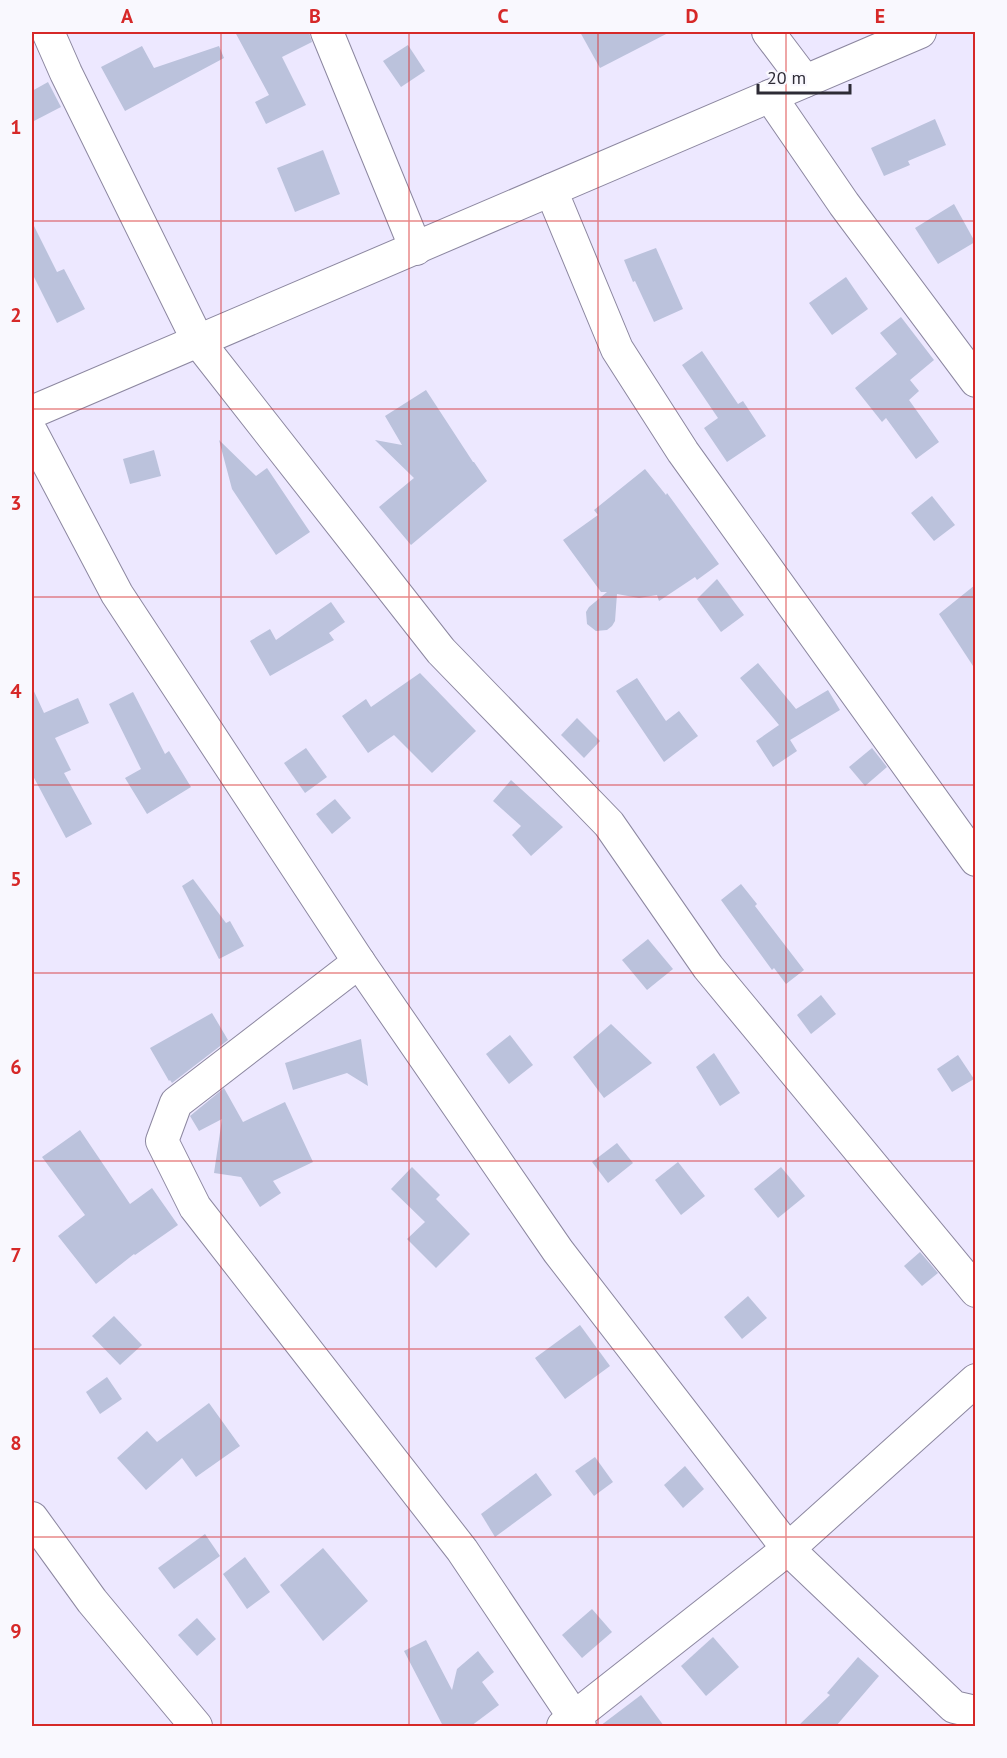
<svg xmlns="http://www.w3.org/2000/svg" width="1007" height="1758" viewBox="0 0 1007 1758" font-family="'PT Sans',sans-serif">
	<rect width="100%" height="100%" fill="#ede8ff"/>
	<g fill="#bbc2dc">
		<path d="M235 32H309L312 42 282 57 306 105 266 124 255 102 269 95Z"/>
		<path d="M580 32H670L600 68Z"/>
		<path d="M408 45 425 71 401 87 383 61Z"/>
		<path d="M142 46 154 68 219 46 224 58 125 111 101 67Z"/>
		<path d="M48 82 61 107 32 122V91Z"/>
		<path d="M935 119 946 145 908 161 910 165 884 176 871 148Z"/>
		<path d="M323 150 340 194 295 212 277 168Z"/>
		<path d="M954 204 975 242 938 264 915 228Z"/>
		<path d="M32 222 57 272 64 269 85 309 57 323 32 273Z"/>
		<path d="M656 248 683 309 654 322 635 281 633 282 624 260Z"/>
		<path d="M846 277 868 309 832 335 809 303Z"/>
		<path d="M901 317 934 360 910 380 919 391 909 400 939 442 916 459 886 418 882 422 855 388 897 354 880 333Z"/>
		<path d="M702 351 738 404 743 401 766 436 727 462 704 428 718 418 682 365Z"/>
		<path d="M426 390 473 462H474L487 481 411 545 379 507 414 478 375 440 402 445 385 416Z"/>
		<path d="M219 440 256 476 267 468 310 532 276 555 232 489Z"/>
		<path d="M154 450 161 476 130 484 123 459Z"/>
		<path d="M645 469 666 495 667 493 719 564 697 580 695 577 659 601 657 595 639 598 617 594 615 621 612 626 607 630 596 631 587 624 586 612 589 607 607 592H601L563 540 598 515 594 510Z"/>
		<path d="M932 496 955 525 934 541 911 513Z"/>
		<path d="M717 579 744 615 721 632 697 599Z"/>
		<path d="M975 585V669L939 614Z"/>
		<path d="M331 602 345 622 329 633 334 640 270 676 250 641 270 629 276 640Z"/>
		<path d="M758 663 796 709 828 690 840 710 790 740 787 735 797 751 773 767 756 741 779 725 740 678Z"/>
		<path d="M420 673 476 731 432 773 394 735 368 753 342 716 366 699 371 707Z"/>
		<path d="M637 678 666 721 679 711 698 736 664 762 616 691Z"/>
		<path d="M32 687 44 713 78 698 89 723 55 738 71 770 64 773 92 824 66 838 32 774Z"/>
		<path d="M133 692 165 754 169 751 191 787 147 814 125 778 141 769 109 704Z"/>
		<path d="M577 718 600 741 584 758 561 735Z"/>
		<path d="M306 748 327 777 305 793 284 763Z"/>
		<path d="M872 748 887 767 865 786 849 767Z"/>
		<path d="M511 780 563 827 531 856 512 835 521 826 493 801Z"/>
		<path d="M335 799 351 818 332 834 316 814Z"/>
		<path d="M193 879 226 923 230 921 244 946 219 959 182 886Z"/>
		<path d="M741 884 757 904 755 906 804 970 786 984 774 968 772 970 721 900Z"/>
		<path d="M648 939 673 969 647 990 622 960Z"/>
		<path d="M821 995 836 1014 811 1034 797 1015Z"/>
		<path d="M212 1013 228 1040 172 1083 170 1080 169 1081 150 1048Z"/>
		<path d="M611 1024 652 1063 604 1098 573 1057Z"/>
		<path d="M510 1035 533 1065 509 1084 486 1054Z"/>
		<path d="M361 1039 368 1086 347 1073 293 1090 285 1063Z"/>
		<path d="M714 1053 740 1093 720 1106 696 1067Z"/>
		<path d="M958 1055 974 1079 952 1092 937 1069Z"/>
		<path d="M224 1088 243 1122 285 1102 313 1162 273 1181 281 1193 260 1207 241 1177 214 1173 222 1119 199 1131 190 1116Z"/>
		<path d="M80 1130 130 1204 152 1188 178 1225 135 1255 134 1254 96 1284 58 1236 85 1215 42 1157Z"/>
		<path d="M617 1143 633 1163 608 1183 592 1162Z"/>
		<path d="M678 1162 705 1196 681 1215 655 1180Z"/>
		<path d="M412 1167 440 1195 436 1199 470 1234 436 1268 407 1239 425 1222 391 1189Z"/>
		<path d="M781 1167 805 1196 778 1218 754 1189Z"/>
		<path d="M920 1252 938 1273 922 1286 904 1266Z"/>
		<path d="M748 1296 767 1318 742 1339 724 1317Z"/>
		<path d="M114 1316 142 1345 120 1365 92 1336Z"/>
		<path d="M580 1325 610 1366 565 1399 535 1358Z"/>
		<path d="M107 1377 122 1399 100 1414 86 1392Z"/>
		<path d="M209 1403 240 1446 196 1477 182 1458 146 1490 117 1458 147 1431 157 1442Z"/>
		<path d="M595 1457 613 1482 594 1496 575 1471Z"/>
		<path d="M685 1466 704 1489 683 1508 664 1485Z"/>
		<path d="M536 1473 552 1495 495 1537 481 1514Z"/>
		<path d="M205 1534 220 1556 174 1589 158 1568Z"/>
		<path d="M323 1548 368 1601 323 1641 280 1585Z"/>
		<path d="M245 1557 270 1592 247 1609 223 1574Z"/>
		<path d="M592 1609 612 1632 582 1658 562 1635Z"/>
		<path d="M197 1618 216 1639 197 1656 178 1635Z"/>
		<path d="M713 1637 739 1667 706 1696 681 1666Z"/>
		<path d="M426 1640 452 1690 457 1669 478 1651 494 1672 482 1682 499 1705 471 1726H443L404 1651Z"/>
		<path d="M858 1657 879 1676 836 1726H798L830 1695 827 1693Z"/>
		<path d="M641 1695 664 1726H600Z"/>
	</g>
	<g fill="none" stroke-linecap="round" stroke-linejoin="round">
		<g stroke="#8c87a0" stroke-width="34">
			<g id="minor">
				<path d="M48 32 66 73 198 341 441 651 609 824 708 967 976 1291"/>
				<path d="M327 32 416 249"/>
				<path d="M768 32 805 81"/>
				<path d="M770 96 844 204 976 381"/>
				<path d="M551 190 617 349 683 452 976 860"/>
				<path d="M32 412 920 32"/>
				<path d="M32 433 117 594 359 962 558 1251 788 1549 954 1707 976 1712"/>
				<path d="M359 962 176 1103 162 1141 195 1207 462 1550 580 1726"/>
				<path d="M32 1518 92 1601 196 1726"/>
				<path d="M563 1726 788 1549 976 1380"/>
			</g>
		</g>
		<use href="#minor" stroke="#fff" stroke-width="32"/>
	</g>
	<path fill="none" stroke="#d62828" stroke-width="1.5" stroke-opacity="0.55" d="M221 32V1726M409 32V1726M598 32V1726M786 32V1726M32 221H976M32 409H976M32 597H976M32 785H976M32 973H976M32 1161H976M32 1349H976M32 1537H976"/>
	<rect width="1007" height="1758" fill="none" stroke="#f9f8fe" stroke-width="66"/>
	<path d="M758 84v9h92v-9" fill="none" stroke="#2d2b35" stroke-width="3"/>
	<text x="767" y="84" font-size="18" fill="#2d2b35" stroke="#f9f8fe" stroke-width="4.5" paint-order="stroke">20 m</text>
	<rect x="33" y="33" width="941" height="1692" fill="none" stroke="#d62828" stroke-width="2"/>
	<g font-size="20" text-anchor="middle" font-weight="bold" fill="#d62828">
		<text x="127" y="23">A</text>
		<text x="315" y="23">B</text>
		<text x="503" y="23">C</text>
		<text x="692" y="23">D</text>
		<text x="880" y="23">E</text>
		<text x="16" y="134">1</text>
		<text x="16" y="322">2</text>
		<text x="16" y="510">3</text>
		<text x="16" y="698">4</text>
		<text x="16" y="886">5</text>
		<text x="16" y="1074">6</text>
		<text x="16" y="1262">7</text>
		<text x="16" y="1450">8</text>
		<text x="16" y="1638">9</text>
	</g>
</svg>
